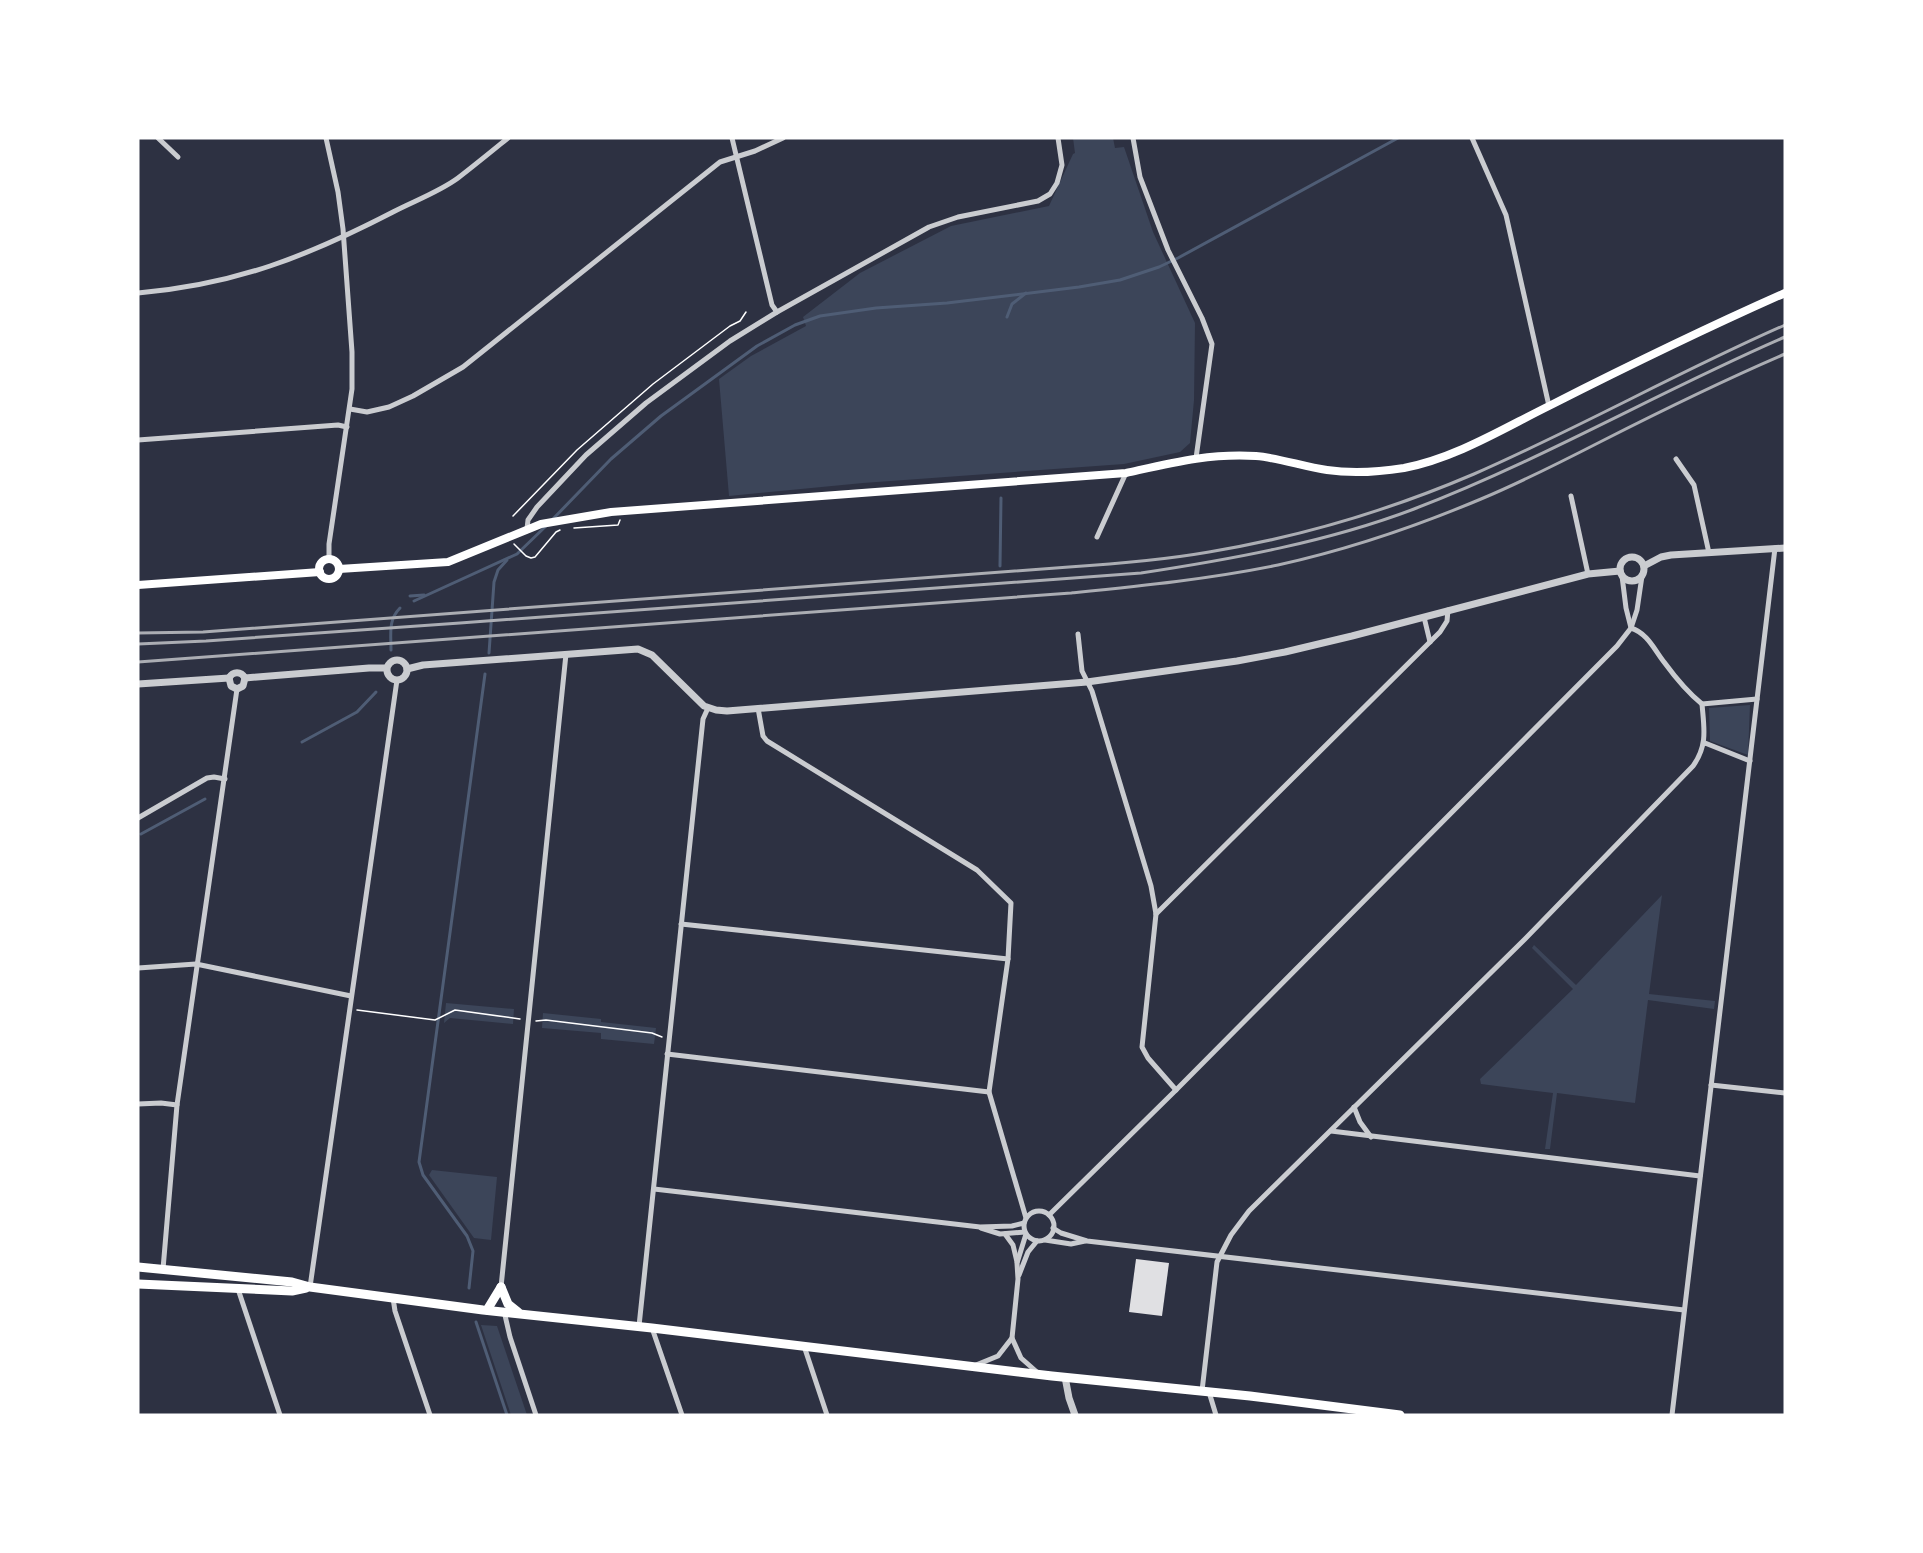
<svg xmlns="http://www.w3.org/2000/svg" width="1923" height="1553" viewBox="0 0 1923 1553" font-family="'Playfair Display',serif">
	<rect width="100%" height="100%" fill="#2d3142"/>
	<g fill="#3c4559">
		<path d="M1073 138H1113L1115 148 1124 147 1153 232 1195 323 1194 400 1190 443 1180 452 1124 464 863 483 729 496 719 379 751 356 806 326 803 317 860 273 951 226 1049 206 1073 154 1075 153Z"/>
		<path d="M1750 705 1748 755 1710 741 1709 708Z"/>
		<path d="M1662 895 1649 994 1715 1001 1714 1009 1648 1000 1635 1103 1557 1093 1550 1149H1545L1553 1093 1481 1084 1480 1079 1573 989 1532 948 1534 945 1576 985Z"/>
		<path d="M446 1003 514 1009 513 1024 450 1018 444 1023Z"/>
		<path d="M543 1013 601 1019V1022L656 1028 654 1044 601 1039V1033L542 1028Z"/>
		<path d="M432 1170 497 1177 491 1240 474 1238 429 1175Z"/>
		<path d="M481 1325 497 1326 527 1415H511Z"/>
	</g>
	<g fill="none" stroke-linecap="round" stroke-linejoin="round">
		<g stroke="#4f5d75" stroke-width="3">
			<path d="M1007 317 1012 304 1026 293"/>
			<path d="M551 521 611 459 661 416 757 346 795 325 820 316 876 308 947 303 1079 287 1120 280 1159 267 1178 258 1398 138"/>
			<path d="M1000 566 1001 498"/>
			<path d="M410 596 424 595"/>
			<path d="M414 601 517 554 546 526"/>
			<path d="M391 650C391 634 388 620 400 608"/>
			<path d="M489 653 494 582 498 570 507 560"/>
			<path d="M302 742 357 712 376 692"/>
			<path d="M141 834 205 799"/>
			<path d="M469 1288 473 1251 467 1236 423 1175 419 1162 485 674"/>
			<path d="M476 1322 507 1415"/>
		</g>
	</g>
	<path fill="#e0e0e3" d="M1136 1259 1169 1263 1162 1316 1129 1312Z"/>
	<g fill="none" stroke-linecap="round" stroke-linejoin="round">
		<g stroke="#fff" stroke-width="1.5">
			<path d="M513 516 577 450 653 384 730 326 740 321 746 312"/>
			<path d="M574 528 618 525 620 520"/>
			<path d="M514 544 526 556 531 558 535 557 556 532 560 530"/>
			<path d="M357 1010 435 1020 455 1010 520 1019"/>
			<path d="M536 1021 546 1020 652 1033 662 1037"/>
		</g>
		<g stroke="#caccd0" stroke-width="5">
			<path d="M158 138 178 157"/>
			<path d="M326 138 338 192 343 229 352 352V389L329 544V560"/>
			<path d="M732 138 772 305 777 312"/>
			<path d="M1133 138 1140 177 1168 250 1202 318 1212 344 1196 458"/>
			<path d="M1472 138 1506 215 1549 406"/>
			<path d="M138 293C235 285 308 256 393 212 414 201 439 192 458 178 475 165 492 151 508 138"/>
			<path d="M350 409 367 412 389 407 413 396 463 367 720 162 755 151 783 138"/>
			<path d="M138 440 338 425 347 427"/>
			<path d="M1676 459 1694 485 1709 553"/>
			<path d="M1571 496 1588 574"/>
			<path d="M527 529 528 520 537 507 586 455 646 403 730 341 777 312 929 227 958 217 1038 201 1050 194 1057 183 1062 165 1058 138"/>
			<path d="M1097 537 1126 473"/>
			<path d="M1622 576 1626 608 1631 628C1647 633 1654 649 1664 662 1675 677 1687 692 1702 704L1757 699"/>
			<path d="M1424 617 1430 642"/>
			<path d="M1078 634 1082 671 1092 691 1151 886 1156 914 1142 1047 1148 1058 1176 1090"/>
			<path d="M758 708 763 736 767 741 977 870 1011 903 1008 959 989 1092 1026 1218"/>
			<path d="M1705 743 1750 761"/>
			<path d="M138 818 207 778 214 777 225 779"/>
			<path d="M1156 914 1440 632 1447 621 1448 610"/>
			<path d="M681 924 1008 959"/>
			<path d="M138 968 196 964 351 996"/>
			<path d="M667 1054 989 1092"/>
			<path d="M1711 1085 1785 1093"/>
			<path d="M138 1104 161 1103 177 1105"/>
			<path d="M1354 1107 1360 1122 1371 1137"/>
			<path d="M1331 1131 1700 1176"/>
			<path d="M654 1189 980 1227 1012 1226 1024 1223"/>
			<circle cx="1039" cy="1226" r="15"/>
			<path d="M1049 1215 1176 1090 1617 646 1631 628 1637 610 1642 576"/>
			<path d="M981 1228 1000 1234 1025 1232"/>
			<path d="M1053 1228 1061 1233 1087 1241 1684 1310"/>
			<path d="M1005 1234 1013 1245 1017 1262"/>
			<path d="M1026 1234 1017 1263 1018 1279 1012 1338 1021 1358 1038 1373"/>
			<path d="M1045 1240 1071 1244 1085 1241"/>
			<path d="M163 1269 177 1105 237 689"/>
			<path d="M1019 1275 1028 1252 1037 1241"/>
			<path d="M310 1287 397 680"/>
			<path d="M501 1287 566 654"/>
			<path d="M238 1289 280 1415"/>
			<path d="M393 1298 395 1311 430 1415"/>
			<path d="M504 1311 510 1337 536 1415"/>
			<path d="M639 1326 703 719 708 708"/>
			<path d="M652 1328 682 1415"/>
			<path d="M804 1346 827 1415"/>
			<path d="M976 1365 998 1356 1012 1338"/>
			<path d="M1202 1391 1217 1262 1231 1235 1249 1211 1525 939 1693 766C1708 745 1704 728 1702 704"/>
			<path d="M1209 1392 1216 1415"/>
			<path d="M1672 1415 1775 548"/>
		</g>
		<g stroke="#caccd0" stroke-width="7">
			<circle cx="1632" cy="569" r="12"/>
			<path d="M1644 566 1661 557 1671 555 1785 548"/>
			<circle cx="397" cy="670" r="10"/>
			<path d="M407 669 423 665 638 649 652 655 704 706 716 710 727 711 1087 682 1237 661 1285 652 1352 636 1588 574 1620 571"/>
			<path d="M229 678 231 686 237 689 243 686 245 678"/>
			<path d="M229 678C233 671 241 671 245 678"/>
			<path d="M245 678 369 668H386"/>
			<path d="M138 684 229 678"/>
			<path d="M1065 1377 1069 1398 1075 1415"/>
		</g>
		<g stroke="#fff" stroke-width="8">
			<circle cx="329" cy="569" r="10"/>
			<path d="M339 569 448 562 541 524 611 512 1126 473C1171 463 1209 453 1256 456 1280 458 1304 467 1327 470 1353 474 1379 472 1404 468 1456 458 1504 428 1551 405 1628 366 1706 328 1785 293"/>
			<path d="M138 585 320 572"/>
		</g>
		<g stroke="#fff" stroke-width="9">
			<path d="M138 1267 292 1282 310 1287 483 1310 652 1328 1052 1376 1250 1396 1400 1415"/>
			<path d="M138 1284 292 1291 306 1288"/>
			<path d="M501 1287 508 1304 518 1312"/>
			<path d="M487 1310 501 1287"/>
		</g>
		<g stroke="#abadb3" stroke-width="3">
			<path d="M138 633 203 632 1069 567C1116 564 1163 560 1209 552 1299 537 1390 510 1474 474 1579 428 1680 371 1785 325"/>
			<path d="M138 644 206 641 460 623 1141 573C1233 559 1327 542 1414 509 1542 460 1660 391 1785 337"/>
			<path d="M138 662 1071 593C1140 586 1210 579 1278 565 1346 550 1417 526 1481 499 1522 482 1561 462 1600 442 1661 411 1722 381 1785 354"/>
		</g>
	</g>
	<rect width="1923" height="1553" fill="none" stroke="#ffffff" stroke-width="279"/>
</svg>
